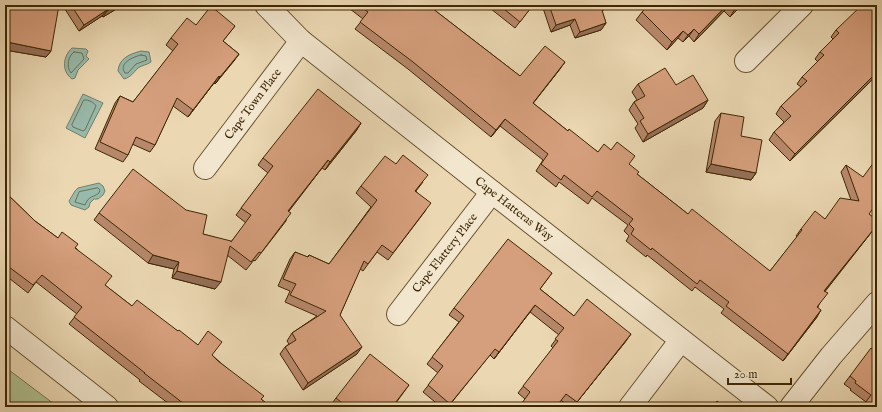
<svg xmlns="http://www.w3.org/2000/svg" width="882" height="412" viewBox="0 0 882 412" font-family="'IM FELL English',serif">
	<rect width="100%" height="100%" fill="#ebd8b3"/>
	<filter id="stains"><feTurbulence type="fractalNoise" baseFrequency=".005" numOctaves="4"/><feColorMatrix values="0 0 0 0 .2 0 0 0 0 .09 0 0 0 0 .02 0 0 0 .5 -.17"/></filter>
	<radialGradient id="worn" r=".72"><stop offset=".6" stop-color="#630" stop-opacity="0"/><stop offset="1" stop-color="#630" stop-opacity=".3"/></radialGradient>
	<path fill="#b1c091" stroke="#78744a" d="M5 367 58 407H5Z"/>
	<g fill="#98baab" stroke="#747f68">
		<path d="M72 48 86 49 88 51 86 56 89 59 78 70 75 78 72 79C61 71 63 56 72 48Z"/>
		<path d="M141 51 149 52 151 62C147 65 142 65 138 68 133 73 131 77 124 79L118 71C119 58 130 54 141 51Z"/>
		<path d="M83 94 103 103 85 138 66 128Z"/>
		<path d="M99 183 103 186 105 191 103 195 98 199H94L90 203 89 207 85 210 71 205 69 201 75 191 78 188Z"/>
	</g>
	<g fill="none" stroke-linecap="round" stroke-linejoin="round">
		<g stroke="#6b7057" stroke-width="1">
			<path d="M74 52 82 53 84 59 71 73C66 67 68 56 74 52Z"/>
			<path d="M141 55 146 56 147 60 136 64 128 73H125C118 63 133 57 141 55Z"/>
			<path d="M84 100C88 99 95 103 96 106L85 130 83 131 73 127 72 125Z"/>
			<path d="M98 188 100 190 99 193C93 198 89 195 85 205L75 202 79 192Z"/>
		</g>
		<g stroke="#69532f" stroke-width="24">
			<g id="minor">
				<path d="M266 5 301 41 492 192 767 407"/>
				<path d="M746 61 802 5"/>
				<path d="M205 168 301 41"/>
				<path d="M398 314 492 192"/>
				<path d="M5 327 107 407"/>
				<path d="M630 407 681 340"/>
				<path d="M791 407 831 356 877 303"/>
			</g>
		</g>
		<use href="#minor" stroke="#f2e6ce" stroke-width="22"/>
	</g>
	<g fill="#b7886b" stroke="#3e2703">
		<path d="M5 5 51 51 46 57 5 50Z"/>
		<path d="M64 5H123L103 17 102 16 79 31 63 6Z"/>
		<path d="M345 5H428L520 76 560 69 533 103 568 131 598 152 629 164 637 174 688 214 770 271 797 237 796 236 801 229 825 219 851 200 841 172 846 165 869 214 877 225 825 291 818 307 817 317 783 361 721 313 724 309 695 287 692 291 647 255 646 257 626 241 629 236 624 231 628 225 592 198 588 204 559 182 556 187 536 171 543 160 500 126 491 137 408 69 355 29 363 19Z"/>
		<path d="M486 5H533L515 28Z"/>
		<path d="M542 5H603L604 9 602 12 606 23 601 30 575 38 570 25 551 32Z"/>
		<path d="M649 5H742L730 17 724 11 694 42 689 36 683 42 678 38 667 50 636 20 642 12Z"/>
		<path d="M877 5V79L876 80 874 78 790 161 769 140 774 132 784 122 776 114 781 106 801 87 797 84 802 77 818 62 815 59 820 52 833 39 831 37 836 30Z"/>
		<path d="M196 25 235 26 223 41 239 54 215 84 214 83 188 117 173 106 155 145 150 152 132 144 128 155 123 162 95 149 115 103 120 96 133 102 173 51 166 45 171 38Z"/>
		<path d="M638 84 676 85 708 100 703 108 643 142 635 128 638 124 629 110 634 102 637 100 632 92Z"/>
		<path d="M721 113 741 136 756 173 751 180 706 172 715 121Z"/>
		<path d="M361 123 356 131 325 170 322 168 288 211 286 221 255 261 254 260 246 270 227 255 215 289 172 278 174 269 148 263 94 220 99 213 203 234 231 242 246 223 236 215 268 173 258 165 263 158Z"/>
		<path d="M396 164 423 182 416 191 426 210 388 260 377 252 363 271 360 269 340 315 357 354 303 390 280 354 285 347 289 344 287 341 292 333 317 316 285 302 290 291 278 286 290 259 295 252 307 257 309 255 329 264 371 207 356 193 361 186Z"/>
		<path d="M5 192 35 221 58 238 76 248 106 286 132 306 178 331 212 355 261 399 271 407H173L139 381 140 380 69 324 77 314 36 282 28 293 5 275Z"/>
		<path d="M552 273 540 289 574 316 626 341 573 407H570L562 401 525 399 518 393 553 348 551 346 559 335 530 312 494 359 490 355 448 407H441L423 392 438 373 427 364 459 322 449 315 454 308Z"/>
		<path d="M877 353V407L866 402 850 390 851 389 844 384 850 376Z"/>
		<path d="M409 385 393 407H332L330 406 336 398Z"/>
	</g>
	<g fill="#956f57" stroke="#3e2703">
		<path d="M116 5H123L103 17 107 11Z"/>
		<path d="M727 5H728L724 11 694 42 699 34Z"/>
		<path d="M740 5H742L730 17 735 9Z"/>
		<path d="M107 10 102 16 79 31 84 25Z"/>
		<path d="M575 19 570 25 551 32 556 25Z"/>
		<path d="M606 23 601 30 575 38 580 32Z"/>
		<path d="M5 28 9 29 5 35Z"/>
		<path d="M694 29 689 36 683 42 688 35Z"/>
		<path d="M683 31 678 38 667 50 672 42Z"/>
		<path d="M7 42 51 51 46 57 5 50V45Z"/>
		<path d="M239 54 234 61 215 84 220 77Z"/>
		<path d="M565 62 560 69 528 110 533 103Z"/>
		<path d="M877 72 874 78 790 161 795 154Z"/>
		<path d="M219 76 214 83 188 117 193 110Z"/>
		<path d="M708 100 703 108 643 142 648 134Z"/>
		<path d="M505 119 500 126 491 137 496 130Z"/>
		<path d="M361 123 356 131 325 170 330 162Z"/>
		<path d="M328 160 322 168 283 219 288 211Z"/>
		<path d="M711 164 756 173 751 180 706 172Z"/>
		<path d="M877 225 874 229 820 298 824 291Z"/>
		<path d="M153 255 179 262 174 269 148 263Z"/>
		<path d="M177 271 221 282 215 289 172 278Z"/>
		<path d="M535 305 530 312 494 359 499 352Z"/>
		<path d="M821 310 817 317 783 361 788 354Z"/>
		<path d="M631 334 626 341 573 407 577 402Z"/>
		<path d="M362 347 357 354 303 390 308 383Z"/>
	</g>
	<g fill="#d59e7c" stroke="#3e2703">
		<path d="M5 5H59L51 51 7 42 9 29 5 28Z"/>
		<path d="M71 5H116L107 11V10L84 25Z"/>
		<path d="M359 5H428L520 76 545 46 565 62 533 103 568 131 569 129 598 152 604 144 611 150 617 142 635 156 629 164 639 172 637 174 688 214 692 209 770 271 802 230 801 229 815 211 825 219 840 198 859 201 846 165 863 177 877 158V203L869 214 877 220V225L824 291 828 293 817 307 821 310 788 354 726 306 729 302 700 280 697 284 652 248 651 250 631 234 634 229 629 224 633 219 597 191 592 197 564 175 561 180 541 164 548 154 505 119 496 130 413 62 360 22 368 12Z"/>
		<path d="M499 5H533L520 22Z"/>
		<path d="M549 5H603L604 9 602 10 606 23 580 32 575 19 556 25Z"/>
		<path d="M649 5H727L699 34 694 29 688 35 683 31 672 42 642 12Z"/>
		<path d="M731 5H740L735 9Z"/>
		<path d="M862 5H877V72L795 154 774 132 791 116 781 106 807 81 802 77 824 55 820 52 839 33 836 30Z"/>
		<path d="M211 6 235 26 223 41 239 54 220 77 219 76 193 110 177 98 155 145 136 137 128 155 100 142 120 96 133 102 178 44 171 38 187 18 196 25Z"/>
		<path d="M665 68 676 85 693 75 708 100 648 134 640 121 644 118 634 102 645 96 638 84Z"/>
		<path d="M318 89 361 123 330 162 328 160 288 211 291 213 261 253 259 252 251 262 230 246 221 282 177 271 179 262 153 255 99 213 133 169 186 210 207 215 203 234 231 241V242L251 215 241 208 273 166 263 158Z"/>
		<path d="M721 113 744 117 741 136 762 140 756 173 711 164Z"/>
		<path d="M403 155 428 175 415 191 431 203 393 253 382 245 368 264 364 261 340 315 362 347 308 383 285 347 296 340 292 333 326 311 290 295 296 284 283 279 295 252 308 257 309 255 329 264 377 200 361 186 385 156 396 164Z"/>
		<path d="M5 192 35 221 58 238 62 232 78 244 75 248 112 276 105 285 132 306 137 300 178 331 179 330 198 345 208 331 222 342 212 355 218 361 264 396 261 399 271 407H188L144 373H145L74 317 82 307 42 275 33 285 5 264Z"/>
		<path d="M508 239 552 273 540 289 574 316 587 299 631 334 577 402 566 394 556 407H519L530 392 523 386 558 341 555 339 564 328 535 305 499 352 495 349 450 404 428 385 443 366 432 357 464 316 454 308Z"/>
		<path d="M871 348 877 353V407H862L871 395 855 383 856 381 850 376Z"/>
		<path d="M370 354 409 385 392 407H347L336 398Z"/>
		<path d="M717 401 725 407H712Z"/>
		<path d="M689 404 692 407H687Z"/>
	</g>
	<g text-anchor="middle" dominant-baseline="central" stroke-width="3" stroke-linejoin="round" paint-order="stroke">
		<g font-size="12" fill="#3e2703" stroke="#f2e6ce">
			<text transform="translate(253 104) rotate(-53)">Cape Town Place</text>
			<text transform="translate(514 209) rotate(38)">Cape Hatteras Way</text>
			<text transform="translate(445 253) rotate(-52)">Cape Flattery Place</text>
		</g>
	</g>
	<rect width="882" height="412" fill="none" stroke="#ebd8b3" stroke-width="20"/>
	<rect x="6" y="6" width="870" height="400" fill="none" stroke="#3e2703" stroke-width="2"/>
	<rect x="10" y="10" width="862" height="392" fill="none" stroke="#3e2703"/>
	<path d="M728 378v6h63v-6" fill="none" stroke="#3e2703" stroke-width="2"/>
	<text x="734" y="378" font-size="12" fill="#3e2703" stroke="#f2e6ce" stroke-width="3" paint-order="stroke">20 m</text>
	<rect width="100%" height="100%" filter="url(#stains)"/>
	<rect width="100%" height="100%" fill="url(#worn)"/>
</svg>
